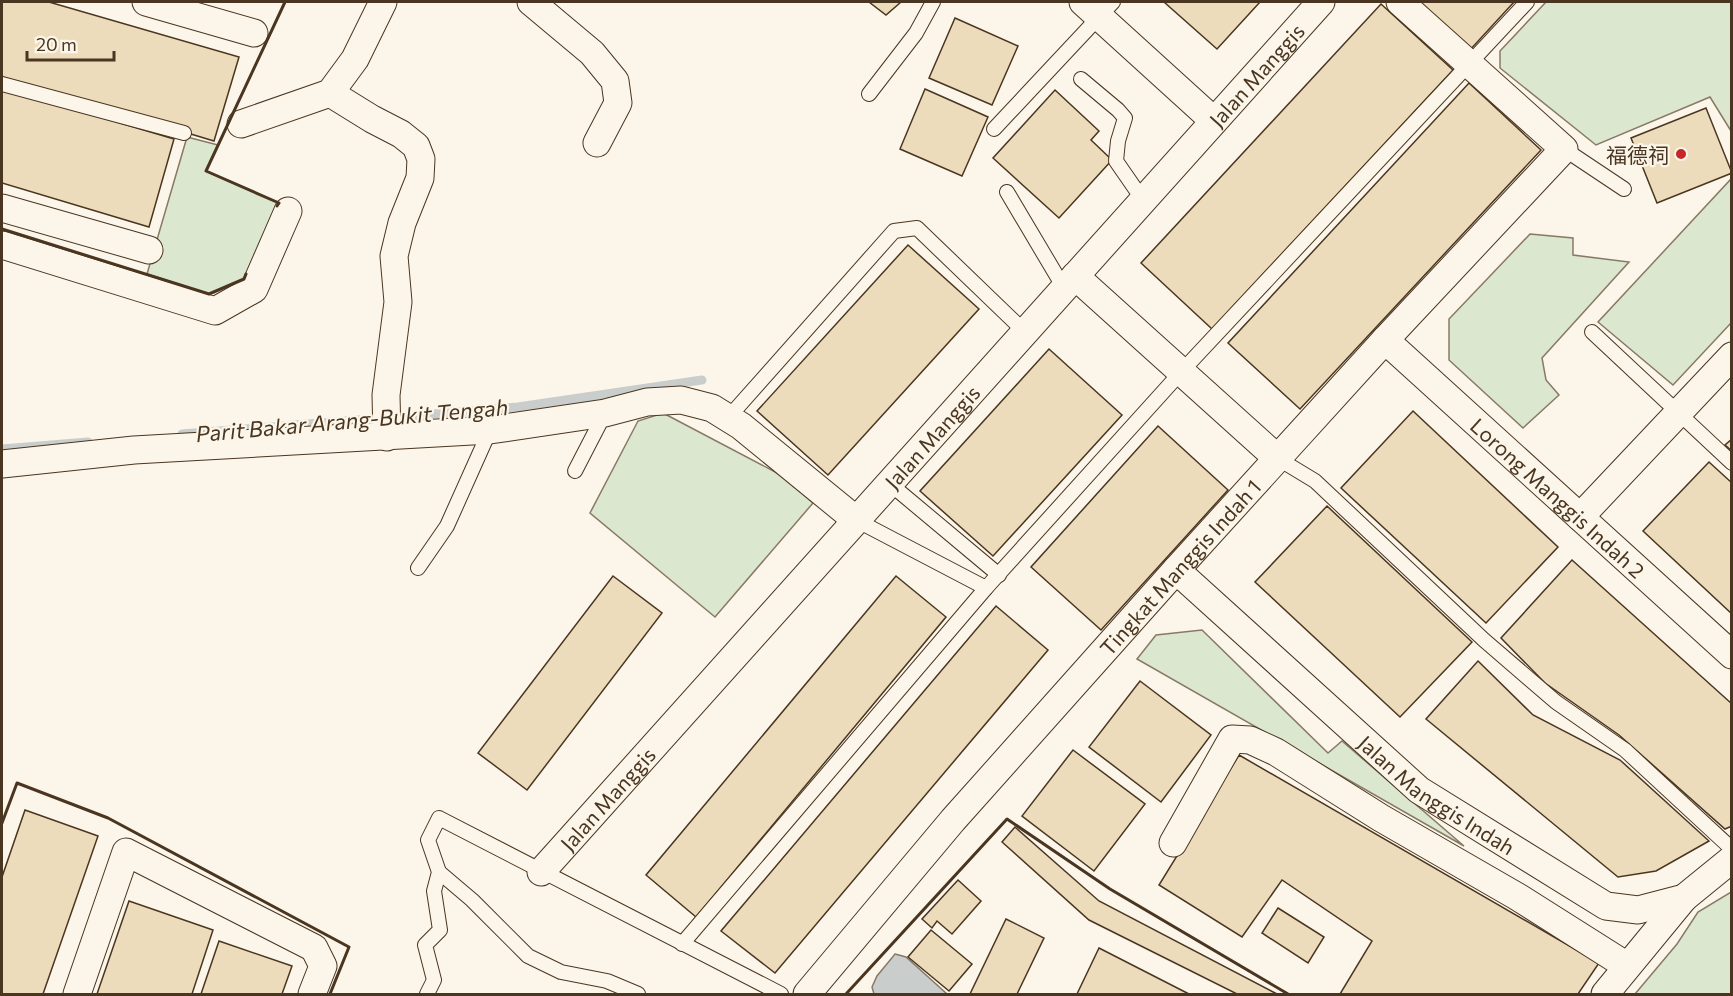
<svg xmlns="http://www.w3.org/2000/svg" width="1733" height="996" viewBox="0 0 1733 996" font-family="Commissioner,'Noto Sans SC',sans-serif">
	<rect width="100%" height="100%" fill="#fbf6e9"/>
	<g fill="#dce7d0" stroke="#887966" stroke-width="1.5">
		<path d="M1546 2H1731V131L1710 97 1596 145 1500 68V51Z"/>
		<path d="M187 137 218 145 206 171 279 203 244 279 209 294 147 274Z"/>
		<path d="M1731 179V323L1673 385 1598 322Z"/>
		<path d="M1530 234 1573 238V255L1629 262 1542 358 1546 380 1559 395 1523 428 1449 360V319Z"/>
		<path d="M663 413 781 475 813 503 715 617 590 513 638 421Z"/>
		<path d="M1202 630 1328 753 1342 741 1464 846 1137 659 1156 635Z"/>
		<path d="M1731 892V994H1635L1677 944 1698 912Z"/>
	</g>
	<path fill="#c9cecd" stroke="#887966" stroke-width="1.5" d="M895 954 906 957 947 994H874L872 987 877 976Z"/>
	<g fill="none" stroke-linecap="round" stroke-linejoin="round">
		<g stroke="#c9cecd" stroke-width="9">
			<path d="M182 434 518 407 702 380"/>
			<path d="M2 449 88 442"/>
		</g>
	</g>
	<g fill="#ecdcbc" stroke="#4a3520" stroke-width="1.5">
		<path d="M2 2H49L239 57 214 141 2 77Z"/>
		<path d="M869 2H901L886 15Z"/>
		<path d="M1164 2H1260L1217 49Z"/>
		<path d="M1415 2H1514L1469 51Z"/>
		<path d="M1381 4 1453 70 1212 329 1141 263Z"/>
		<path d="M955 18 1018 46 992 105 929 78Z"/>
		<path d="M1469 83 1541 150 1300 409 1228 343Z"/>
		<path d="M2 88 174 139 149 227 2 183Z"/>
		<path d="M925 89 988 117 962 176 900 149Z"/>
		<path d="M1055 90 1099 131 1091 140 1112 160 1059 218 993 158Z"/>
		<path d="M1706 108 1732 173 1657 203 1631 138Z"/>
		<path d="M908 245 979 309 828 475 757 411Z"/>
		<path d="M1049 349 1122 415 993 556 920 491Z"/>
		<path d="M1413 411 1558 547 1486 623 1341 488Z"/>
		<path d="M1158 426 1228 490 1101 630 1031 567Z"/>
		<path d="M1732 439V451L1725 445Z"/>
		<path d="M1709 462 1732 483V614L1643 531Z"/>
		<path d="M1327 506 1472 642 1400 717 1255 582Z"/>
		<path d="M1572 560 1732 704V826L1725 829 1619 735 1545 683 1501 638Z"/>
		<path d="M613 576 662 613 527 790 478 753Z"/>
		<path d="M896 576 946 617 696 917 646 875Z"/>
		<path d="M996 606 1048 650 775 973 721 931Z"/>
		<path d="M1478 661 1533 715 1620 760 1709 841 1656 871 1618 877 1426 719Z"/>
		<path d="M1140 681 1211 735 1161 802 1089 747Z"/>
		<path d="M1073 750 1145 804 1094 871 1022 816Z"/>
		<path d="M1239 755 1599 963 1578 994H1340L1372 941 1282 880 1242 937 1159 885Z"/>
		<path d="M25 810 98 836 43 994H2V877Z"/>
		<path d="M1015 827 1099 901 1277 994H1237L1089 920 1002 842Z"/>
		<path d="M958 880 981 901 952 934 937 921 932 928 922 919Z"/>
		<path d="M129 901 213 930 192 994H97Z"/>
		<path d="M1278 908 1324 937 1308 963 1262 933Z"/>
		<path d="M1006 919 1044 938 1017 994H970Z"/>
		<path d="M931 930 972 964 949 991 908 957Z"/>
		<path d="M219 941 292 966 282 994H201Z"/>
		<path d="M1099 948 1189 994H1077Z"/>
	</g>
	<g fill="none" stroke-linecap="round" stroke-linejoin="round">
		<g stroke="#4a3520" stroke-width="16">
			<g id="service">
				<path d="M1081 79 1118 110 1125 118 1118 141 1116 161 1143 200"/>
				<path d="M2 84 184 133"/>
				<path d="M869 94 916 33 933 2"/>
				<path d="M994 129 1113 2"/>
				<path d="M1564 149 1624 189"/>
				<path d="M1007 192 1064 288"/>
				<path d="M1592 332 1732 463"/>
				<path d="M728 418 894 231 917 228 1025 332"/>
				<path d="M1277 458 1315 481 1484 640 1556 702 1625 750 1732 849"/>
				<path d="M575 471 605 413"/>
				<path d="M889 483 999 575"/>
				<path d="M856 520 986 588"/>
				<path d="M418 568 447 526 490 430"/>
				<path d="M439 872 472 900 528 956 561 972 607 981 638 994"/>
				<path d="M682 944 986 588 1182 371 1527 2"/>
				<path d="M427 994 434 980 425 945 440 930 434 891 439 872 428 840 439 818 781 994"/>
			</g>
		</g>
		<g stroke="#4a3520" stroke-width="29">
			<g id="minor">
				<path d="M146 2 254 33"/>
				<path d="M531 2 592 53 615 81 618 103 597 143"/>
				<path d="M1083 2 1214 121"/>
				<path d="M330 93 372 119 401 134 416 146 421 159 420 178 402 223 394 256 398 302 386 395 387 437"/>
				<path d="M241 124 330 93 355 59 383 2"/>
				<path d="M2 208 149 250"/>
				<path d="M2 245 215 311 254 289 288 211"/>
				<path d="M1075 276 1277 458"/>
				<path id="s1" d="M1385 340 1732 655"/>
				<path d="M2 464 134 450 490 430 605 413 647 402 681 400 712 408 741 426 856 520"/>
				<path d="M1580 517 1732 356"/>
				<path id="s2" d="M1176 570 1419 790 1606 906 1638 910 1684 898 1732 859"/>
				<path d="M1173 843 1232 739 1250 740 1276 752 1381 818 1518 897 1627 966"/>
				<path id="s3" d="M541 872 1321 2"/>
				<path d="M77 994 126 852 314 948 323 966 312 994"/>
				<path id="s4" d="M807 994 953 820 1176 570 1385 340 1564 149 1400 2"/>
				<path d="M1605 994 1684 898"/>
			</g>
		</g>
		<use href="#service" stroke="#fbf6e9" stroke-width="14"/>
		<use href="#minor" stroke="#fbf6e9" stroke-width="27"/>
		<g stroke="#4a3520" stroke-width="3">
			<path d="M277 206 279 203 206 171 285 2"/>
			<path d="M2 229 209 294 244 279 246 274"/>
			<path d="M2 823 17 783 108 818 349 947 330 994"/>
			<path d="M846 994 1007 819 1110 889 1288 994"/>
		</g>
	</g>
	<circle fill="#c62828" stroke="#fbf6e9" stroke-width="2" cx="1681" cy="154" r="6"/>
	<g text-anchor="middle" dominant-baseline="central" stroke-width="4.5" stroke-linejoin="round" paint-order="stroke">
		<g font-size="21" fill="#4a3520" stroke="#fbf6e9">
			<text stroke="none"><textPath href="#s3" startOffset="1071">Jalan Manggis</textPath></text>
			<text stroke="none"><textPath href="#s3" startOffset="585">Jalan Manggis</textPath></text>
			<text stroke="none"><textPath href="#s1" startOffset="234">Lorong Manggis Indah 2</textPath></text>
			<text stroke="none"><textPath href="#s4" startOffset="567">Tingkat Manggis Indah 1</textPath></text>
			<text stroke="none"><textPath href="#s2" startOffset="345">Jalan Manggis Indah</textPath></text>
			<text stroke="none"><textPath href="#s3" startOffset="99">Jalan Manggis</textPath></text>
		</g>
		<g font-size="21" fill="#4a3520" stroke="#fbf6e9" text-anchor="end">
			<text x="1669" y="154">福德祠</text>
		</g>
		<g font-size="22" font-style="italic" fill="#4a3520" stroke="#fbf6e9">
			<text transform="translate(352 420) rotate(-5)">Parit Bakar Arang-Bukit Tengah</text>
		</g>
	</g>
	<rect width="1733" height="996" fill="none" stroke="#4a3520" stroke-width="6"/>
	<path d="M27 51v9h87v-9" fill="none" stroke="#4a3520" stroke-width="3"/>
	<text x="36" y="51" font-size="18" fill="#4a3520" stroke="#fbf6e9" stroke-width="4.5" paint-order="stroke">20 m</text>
</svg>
